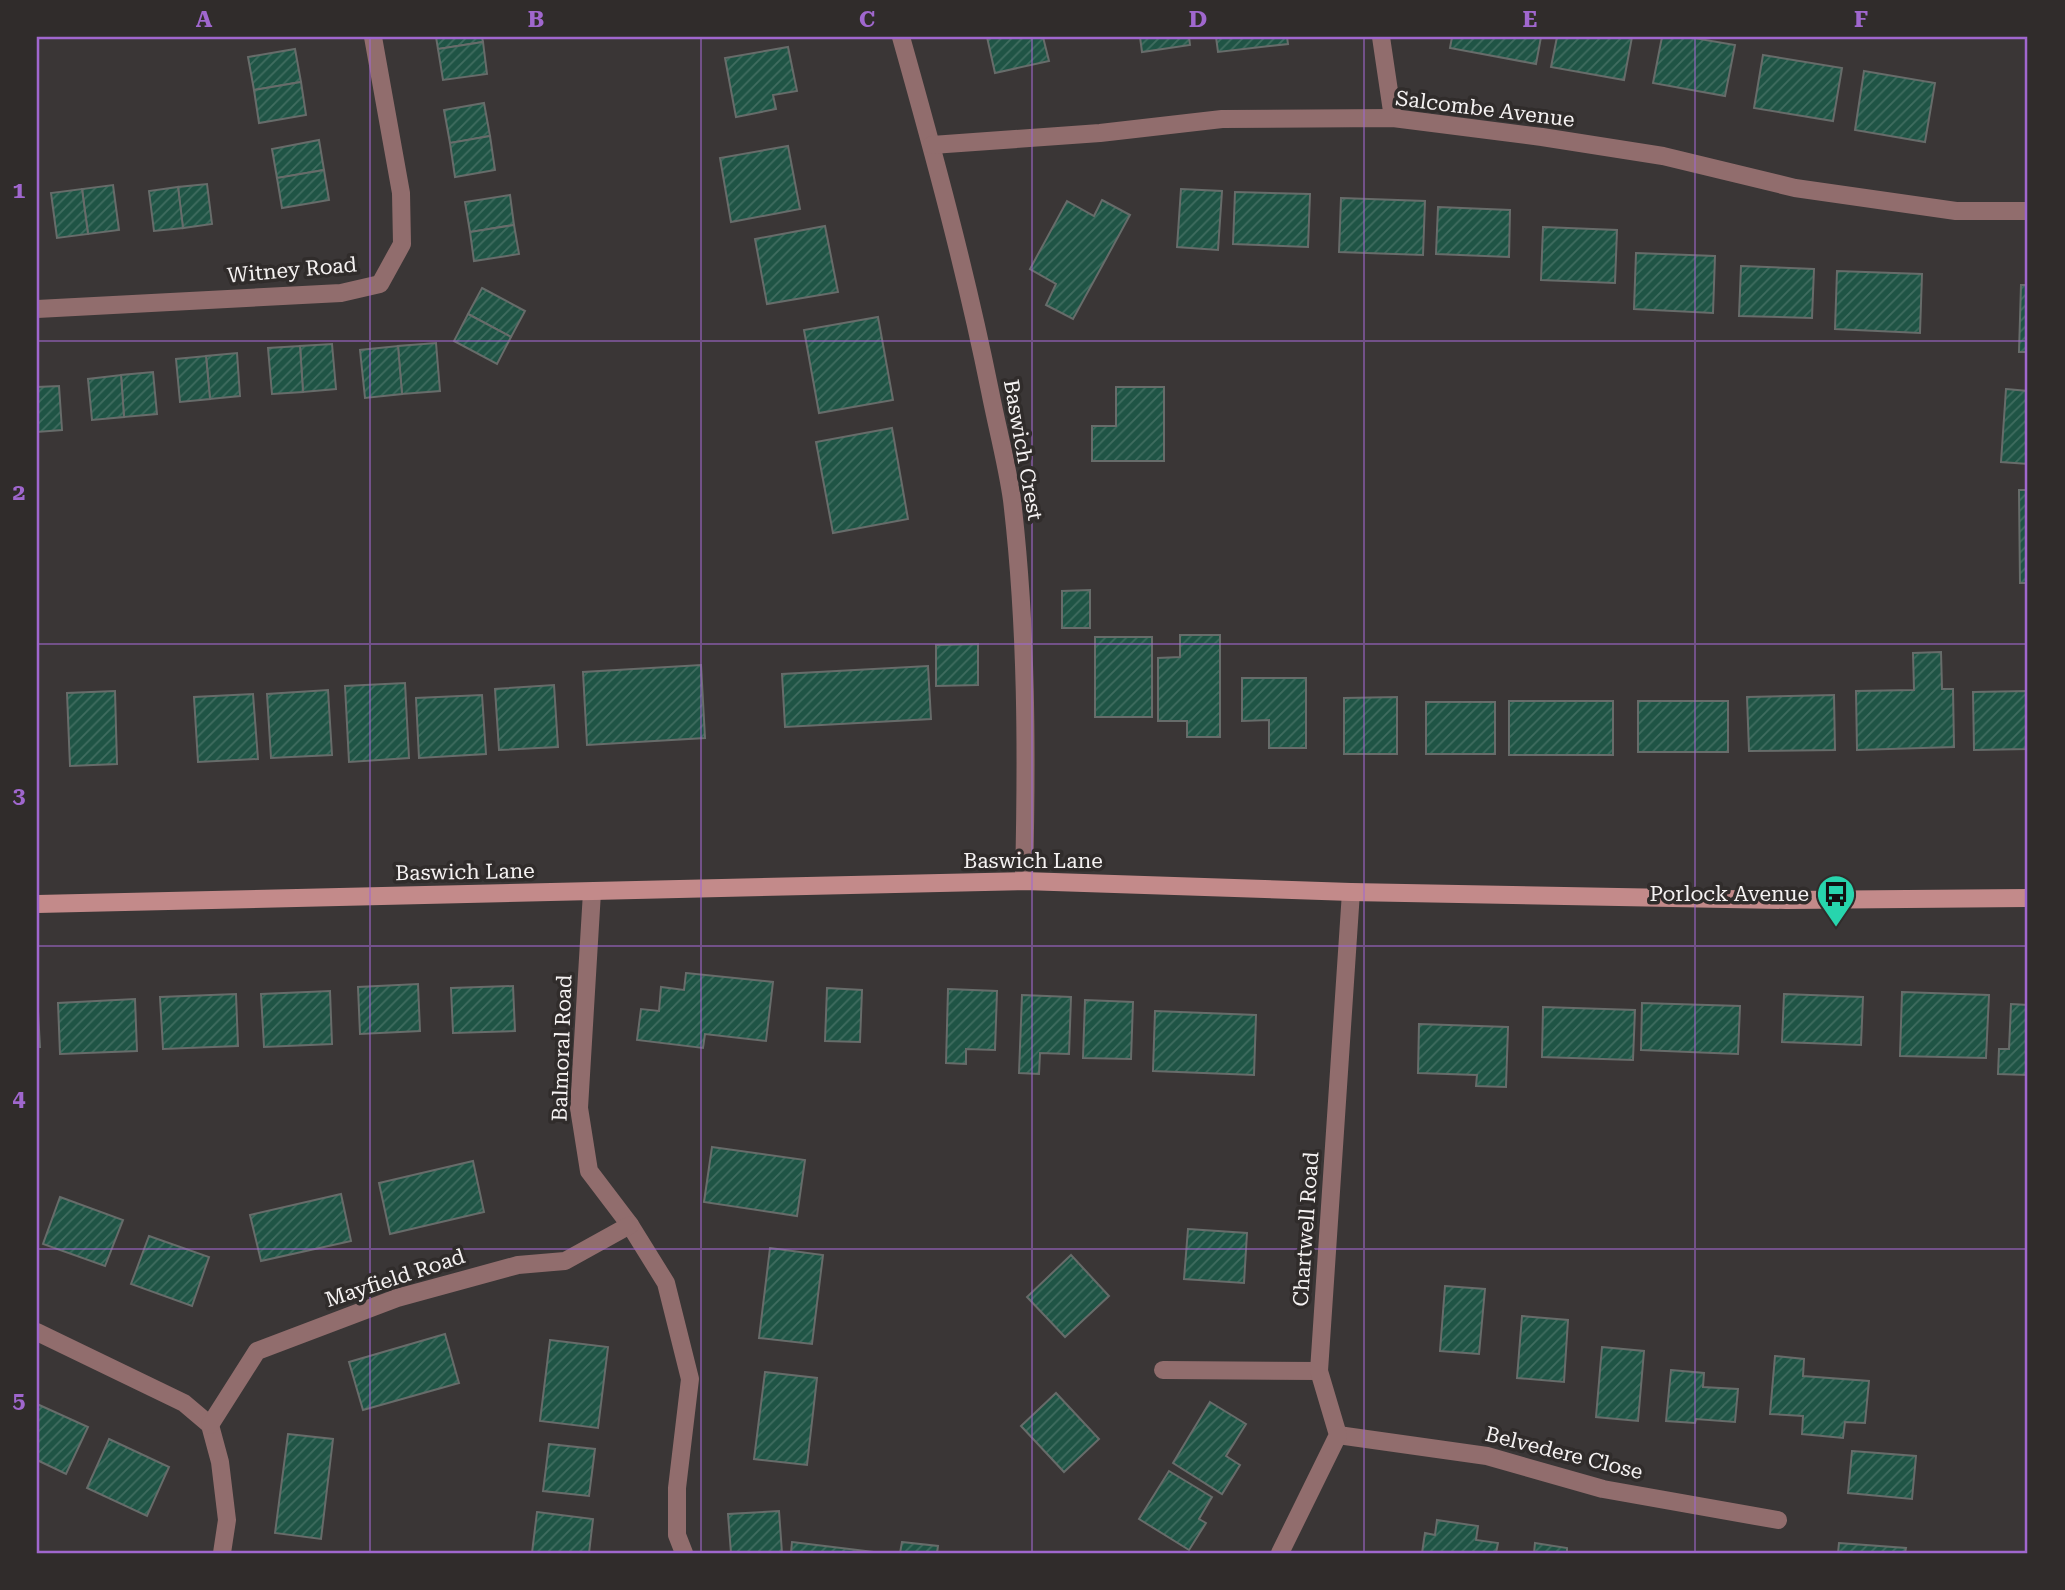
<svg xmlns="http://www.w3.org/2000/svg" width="2065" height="1590" viewBox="0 0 2065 1590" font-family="'Roboto Serif',serif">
	<defs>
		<pattern id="building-hatch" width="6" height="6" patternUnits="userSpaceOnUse" patternTransform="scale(1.75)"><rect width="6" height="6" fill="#1f5445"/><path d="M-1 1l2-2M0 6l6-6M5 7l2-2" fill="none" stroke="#406d60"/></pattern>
	</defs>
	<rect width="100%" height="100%" fill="#3a3636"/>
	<g fill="url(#building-hatch)" stroke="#676c6a" stroke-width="2">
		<path d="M436 37H482L483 42 438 49Z"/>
		<path d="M987 37H1043L1049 61 995 73Z"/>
		<path d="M1140 37H1189L1190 45 1142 52Z"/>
		<path d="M1216 37H1287L1288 44 1218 52Z"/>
		<path d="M1452 37H1541L1536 64 1450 48Z"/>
		<path d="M1557 37H1632L1624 80 1551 67Z"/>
		<path d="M1662 37H1688L1735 45 1725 96 1653 83Z"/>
		<path d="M483 42 487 74 443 80 438 49Z"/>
		<path d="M788 47 797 91 773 95 776 109 736 117 725 58Z"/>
		<path d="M295 49 301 82 254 90 248 57Z"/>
		<path d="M1763 55 1842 68 1833 121 1754 108Z"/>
		<path d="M1864 71 1935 83 1925 142 1855 130Z"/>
		<path d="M301 82 306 115 259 123 254 90Z"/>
		<path d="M484 103 490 136 450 143 444 110Z"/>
		<path d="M490 136 495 170 455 177 450 143Z"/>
		<path d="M319 140 324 170 277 178 272 149Z"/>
		<path d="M788 146 800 209 731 222 720 158Z"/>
		<path d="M324 170 329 200 282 208 277 178Z"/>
		<path d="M207 184 212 224 183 228 178 187Z"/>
		<path d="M113 185 119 230 88 234 82 189Z"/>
		<path d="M178 187 183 228 154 231 149 191Z"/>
		<path d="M82 189 88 234 57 238 51 193Z"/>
		<path d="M1181 189 1222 191 1218 250 1177 247Z"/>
		<path d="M1235 192 1310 194 1308 247 1233 244Z"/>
		<path d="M510 195 514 225 470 232 465 202Z"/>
		<path d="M1341 198 1425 201 1423 255 1339 252Z"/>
		<path d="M1102 200 1130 215 1073 319 1046 305 1056 284 1030 269 1067 201 1094 216Z"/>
		<path d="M1438 207 1510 210 1509 257 1436 254Z"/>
		<path d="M514 225 519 254 474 261 470 232Z"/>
		<path d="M825 226 838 292 767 304 755 239Z"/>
		<path d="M1543 227 1617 230 1615 283 1541 280Z"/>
		<path d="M1636 253 1715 256 1713 313 1634 309Z"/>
		<path d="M1741 266 1814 269 1812 318 1739 316Z"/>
		<path d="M1837 271 1922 274 1920 333 1835 329Z"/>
		<path d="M2021 285H2028V352H2019Z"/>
		<path d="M482 288 525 311 511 337 468 314Z"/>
		<path d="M468 314 511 337 497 364 454 341Z"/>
		<path d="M878 317 893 400 819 413 804 330Z"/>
		<path d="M436 343 440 391 402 394 398 346Z"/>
		<path d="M332 344 336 389 303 392 300 346Z"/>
		<path d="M300 346 303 392 272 394 268 348Z"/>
		<path d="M398 346 402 394 365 398 360 350Z"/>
		<path d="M237 353 240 396 210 399 206 356Z"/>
		<path d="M206 356 210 399 180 402 176 359Z"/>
		<path d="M153 372 157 414 124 417 121 375Z"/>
		<path d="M121 375 124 417 92 420 88 379Z"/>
		<path d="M59 386 62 430 37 432V387Z"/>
		<path d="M1116 387H1164V461H1092V426H1116Z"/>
		<path d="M2006 389 2028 391V464L2001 462Z"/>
		<path d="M892 428 908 519 833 533 816 442Z"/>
		<path d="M2019 490H2028V583H2020Z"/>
		<path d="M1090 590V628H1062V591Z"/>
		<path d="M1180 635H1220V737H1187V721H1158V658L1180 657Z"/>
		<rect x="1095" y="637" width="57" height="80"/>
		<path d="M978 644V685L936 686V645Z"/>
		<path d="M1941 652 1942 689H1953L1954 747 1857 750 1856 691 1914 690 1913 653Z"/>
		<path d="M701 665 705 738 587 745 583 672Z"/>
		<path d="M928 666 931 719 785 727 782 674Z"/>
		<path d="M1242 678H1306V748H1269V720L1242 721Z"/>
		<path d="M405 683 409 758 349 762 345 686Z"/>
		<path d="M554 685 558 747 499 750 495 689Z"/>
		<path d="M328 690 332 755 271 758 267 694Z"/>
		<path d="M115 691 117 764 70 766 67 693Z"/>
		<path d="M2028 691V749L1974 750 1973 692Z"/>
		<path d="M253 694 258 759 198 762 194 697Z"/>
		<path d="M482 695 486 754 419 758 416 698Z"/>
		<path d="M1834 695 1835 750 1749 751 1747 697Z"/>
		<path d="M1397 697V754H1344V698Z"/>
		<rect x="1509" y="701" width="104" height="54"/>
		<rect x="1638" y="701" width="90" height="51"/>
		<rect x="1426" y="702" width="69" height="52"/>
		<path d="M686 973 773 982 766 1041 705 1034 703 1048 637 1040 641 1009 659 1011 661 987 684 990Z"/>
		<path d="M418 984 420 1031 360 1034 358 987Z"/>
		<path d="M513 986 515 1031 453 1033 451 988Z"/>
		<path d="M827 988 862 990 860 1042 825 1041Z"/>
		<path d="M948 989 997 991 995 1050 966 1049V1064L946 1063Z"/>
		<path d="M330 991 332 1044 264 1047 261 994Z"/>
		<path d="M1902 992 1989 995 1986 1058 1900 1056Z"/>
		<path d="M37 993 40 1047H37Z"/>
		<path d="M236 994 238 1046 163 1049 160 997Z"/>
		<path d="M1784 994 1863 997 1861 1045 1782 1042Z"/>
		<path d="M1022 995 1071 997 1069 1054 1040 1053 1039 1074 1019 1073Z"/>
		<path d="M135 999 137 1051 60 1054 58 1003Z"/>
		<path d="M1085 1000 1133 1002 1131 1059 1083 1058Z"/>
		<path d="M1642 1003 1740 1006 1738 1054 1641 1050Z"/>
		<path d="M2011 1004 2028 1005V1075L1998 1074 1999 1049H2009Z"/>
		<path d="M1543 1007 1635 1010 1633 1060 1542 1057Z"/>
		<path d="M1155 1011 1256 1015 1254 1075 1153 1071Z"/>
		<path d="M1419 1024 1508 1027 1506 1087 1476 1086 1477 1075 1418 1073Z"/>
		<path d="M712 1147 805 1160 797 1216 704 1202Z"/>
		<path d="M473 1161 484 1212 390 1234 379 1183Z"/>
		<path d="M341 1194 351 1241 261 1261 250 1215Z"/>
		<path d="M60 1197 123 1220 105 1266 43 1244Z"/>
		<path d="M1188 1229 1247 1233 1244 1283 1184 1279Z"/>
		<path d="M149 1236 209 1257 192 1306 131 1284Z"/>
		<path d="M770 1248 823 1255 812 1344 759 1338Z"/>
		<path d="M1071 1255 1109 1296 1065 1337 1027 1297Z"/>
		<path d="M1445 1286 1485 1289 1479 1354 1440 1351Z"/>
		<path d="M1522 1316 1568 1320 1564 1382 1517 1378Z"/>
		<path d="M445 1334 459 1383 363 1410 349 1362Z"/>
		<path d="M550 1340 608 1347 598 1428 540 1421Z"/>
		<path d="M1602 1347 1644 1351 1638 1421 1596 1417Z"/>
		<path d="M1775 1356 1804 1359 1803 1376 1869 1381 1865 1423 1845 1422 1843 1438 1802 1434 1803 1416 1770 1414Z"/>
		<path d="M1671 1370 1704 1373 1703 1387 1738 1389 1735 1422 1696 1419 1695 1423 1666 1421Z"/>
		<path d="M765 1372 817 1378 807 1465 754 1459Z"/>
		<path d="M1056 1393 1099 1439 1064 1472 1021 1426Z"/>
		<path d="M1210 1402 1246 1424 1226 1456 1240 1465 1222 1494 1173 1463Z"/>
		<path d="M37 1404 88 1427 66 1474 37 1460Z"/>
		<path d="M288 1434 333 1439 321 1539 275 1533Z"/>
		<path d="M109 1439 169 1467 147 1516 87 1488Z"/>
		<path d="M549 1444 595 1449 589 1496 543 1491Z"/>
		<path d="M1852 1451 1916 1456 1912 1499 1848 1493Z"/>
		<path d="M1169 1471 1212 1497 1199 1519 1206 1523 1189 1550 1139 1519Z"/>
		<path d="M779 1511 782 1553H731L728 1514Z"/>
		<path d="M537 1512 593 1519 589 1553H532Z"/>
		<path d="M1437 1520 1478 1526 1476 1540 1498 1543 1496 1553H1422L1425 1533 1435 1535Z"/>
		<path d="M792 1542 882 1553H791Z"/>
		<path d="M902 1542 938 1546 937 1553H900Z"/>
		<path d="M1535 1543 1567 1548V1553H1534Z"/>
		<path d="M1839 1543 1906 1548 1905 1553H1838Z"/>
	</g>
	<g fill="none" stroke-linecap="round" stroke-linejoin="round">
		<g stroke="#916d6d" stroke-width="18">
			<path d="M901 37C934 154 966 272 990 391 997 427 1007 464 1012 500 1027 627 1027 754 1024 881"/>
			<path d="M1381 37 1393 118"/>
			<path d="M932 145 1100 133 1222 119 1393 118 1542 137 1663 156 1795 188 1956 211H2028"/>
			<path d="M37 309 341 293 380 284 402 244 401 193 373 37"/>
			<path d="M592 892 579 1108 589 1171 630 1225 666 1283 690 1379 677 1488V1535L684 1553"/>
			<path d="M37 1332 184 1403 210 1425 220 1462 227 1520 222 1553"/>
			<path d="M1163 1370 1319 1371"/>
			<path d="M210 1425 257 1351 397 1298 518 1265 565 1261 630 1225"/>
			<path d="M1338 1435 1487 1456 1603 1489 1778 1520"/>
			<path d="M1280 1553 1338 1435 1319 1371 1351 892"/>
		</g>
		<path stroke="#c38a8a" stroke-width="18" d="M37 904 1024 881 1351 892 1786 900 2028 898"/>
	</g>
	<path fill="none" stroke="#a067ce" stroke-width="2" stroke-opacity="0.55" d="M370 37V1553M701 37V1553M1032 37V1553M1364 37V1553M1695 37V1553M37 341H2028M37 644H2028M37 946H2028M37 1249H2028"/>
	<defs>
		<g id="bus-pin" transform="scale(2.0125)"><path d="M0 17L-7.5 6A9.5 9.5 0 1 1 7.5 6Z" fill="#27d5ad" stroke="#302c2b"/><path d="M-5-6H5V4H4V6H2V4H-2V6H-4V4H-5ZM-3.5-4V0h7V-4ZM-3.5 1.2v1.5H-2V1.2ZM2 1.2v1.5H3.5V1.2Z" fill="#111"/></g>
	</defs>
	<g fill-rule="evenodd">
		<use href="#bus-pin" x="1836" y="894"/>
	</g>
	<g text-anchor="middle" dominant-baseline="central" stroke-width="7" stroke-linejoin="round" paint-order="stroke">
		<g font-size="21" fill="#f5f2f2" stroke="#302c2b">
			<text transform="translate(1485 109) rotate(7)">Salcombe Avenue</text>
			<text transform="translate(292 270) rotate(-5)">Witney Road</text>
			<text transform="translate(1023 450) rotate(80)">Baswich Crest</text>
			<text x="1033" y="861">Baswich Lane</text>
			<text transform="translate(465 872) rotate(-1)">Baswich Lane</text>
			<text transform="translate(562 1048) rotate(-88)">Balmoral Road</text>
			<text transform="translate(1306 1229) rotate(-86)">Chartwell Road</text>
			<text transform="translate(395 1278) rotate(-18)">Mayfield Road</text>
			<text transform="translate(1564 1453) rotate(14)">Belvedere Close</text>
		</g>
		<g font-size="21" fill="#f5f2f2" stroke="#302c2b" text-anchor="end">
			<text x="1809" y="894">Porlock Avenue</text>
		</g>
	</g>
	<rect width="2065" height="1590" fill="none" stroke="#302c2b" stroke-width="77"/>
	<rect x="38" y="38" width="1988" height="1514" fill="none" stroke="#a067ce" stroke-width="2.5"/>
	<g font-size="23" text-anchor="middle" font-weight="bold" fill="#a067ce">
		<text x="204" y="27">A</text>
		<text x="536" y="27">B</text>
		<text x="867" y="27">C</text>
		<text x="1198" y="27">D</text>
		<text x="1530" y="27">E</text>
		<text x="1861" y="27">F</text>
		<text x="19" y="198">1</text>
		<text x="19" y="500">2</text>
		<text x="19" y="803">3</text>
		<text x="19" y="1106">4</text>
		<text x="19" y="1408">5</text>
	</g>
</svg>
